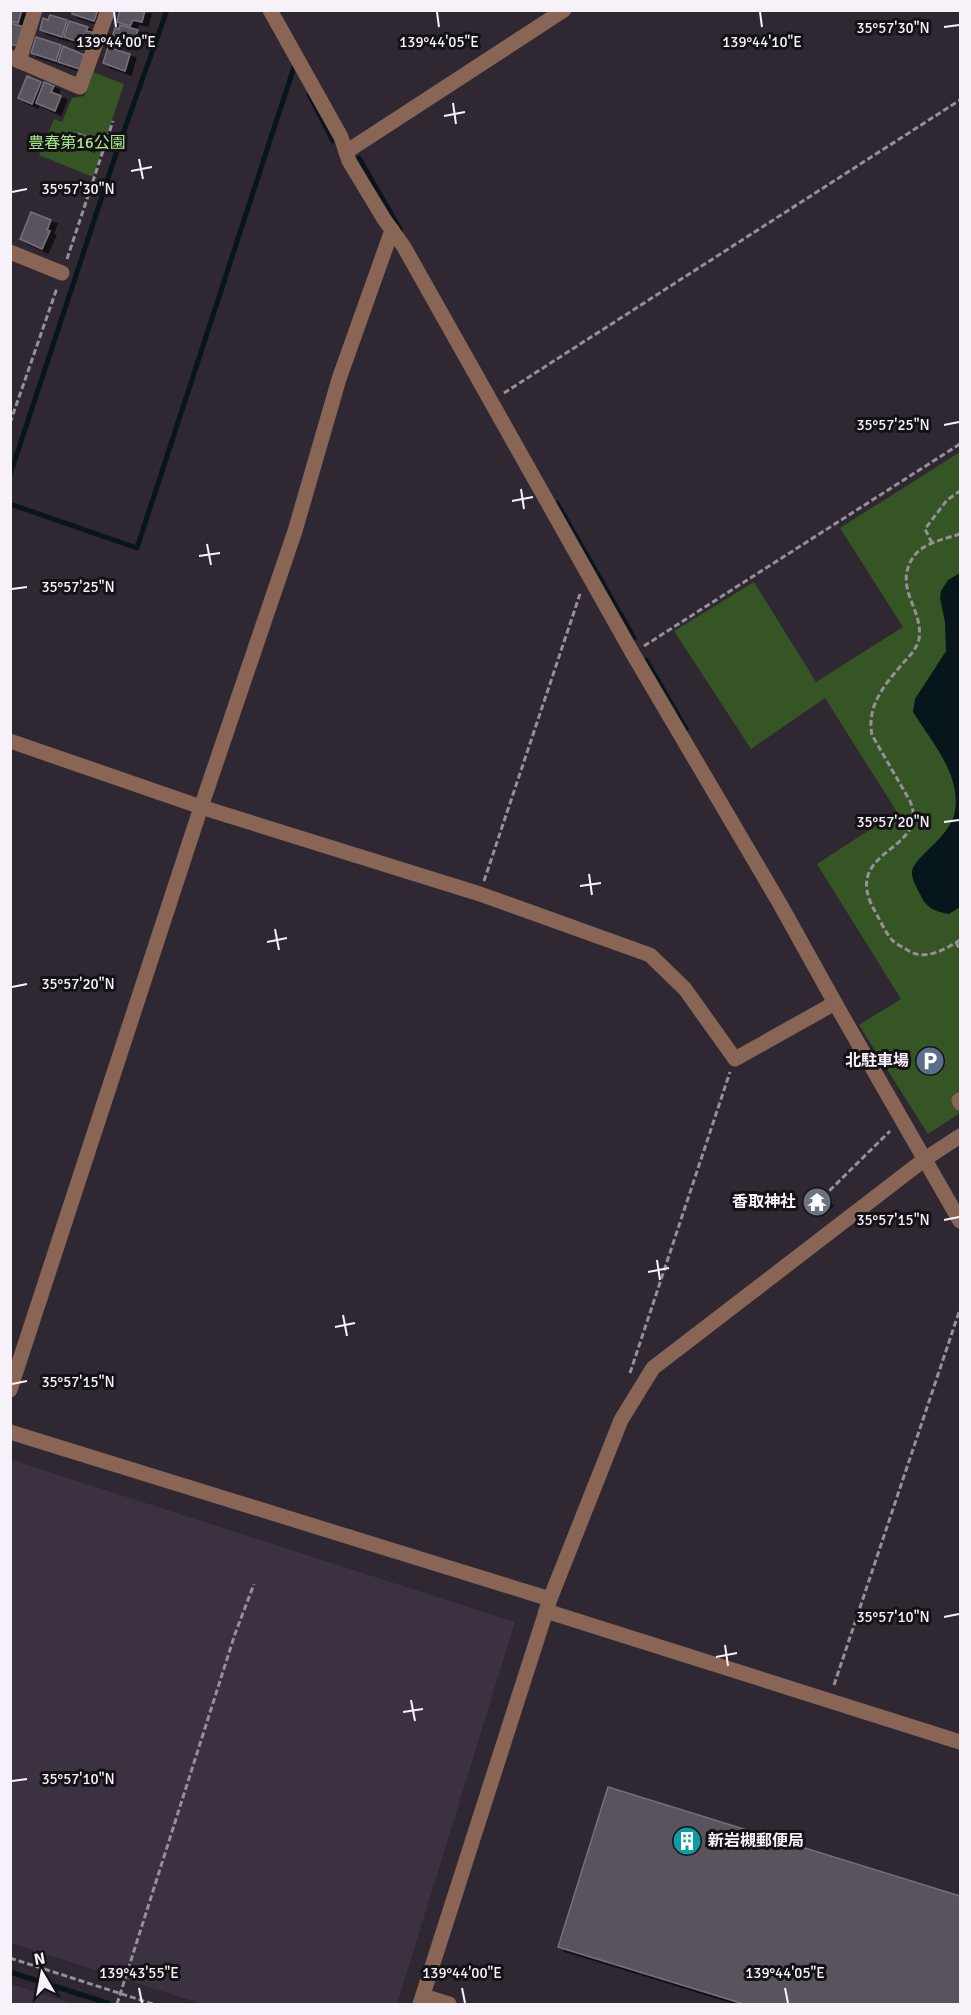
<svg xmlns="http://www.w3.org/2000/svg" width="971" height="2015" viewBox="0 0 971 2015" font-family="Signika,'Noto Sans JP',sans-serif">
	<defs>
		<filter id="shadow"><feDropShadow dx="6" dy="4" stdDeviation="0" flood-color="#0009"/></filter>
	</defs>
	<rect width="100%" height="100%" fill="#2f2832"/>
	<g fill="#3b3140">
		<path d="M12 1460 515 1622 397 2004H202L11 1943 10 1465Z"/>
		<path d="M10 1984H11L73 2004H11Z"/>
	</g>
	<g fill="#355624">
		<path d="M93 72 124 84 93 177 39 155 54 119 62 122 72 98 84 96Z"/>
		<path d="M960 452V1113L928 1134 859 1025 901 999 817 864 897 812 825 698 751 749 674 631 754 582 816 682 903 627 840 528Z"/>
	</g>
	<path fill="#06161a" d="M960 573V907L949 914C935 912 925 907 920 894 917 888 912 880 912 873 911 858 951 838 955 811 961 774 931 741 913 712L915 699 946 651 945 622 940 598 941 591 948 580Z"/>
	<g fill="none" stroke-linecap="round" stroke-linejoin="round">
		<g stroke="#06161a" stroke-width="5">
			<path d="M309 94 333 141"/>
			<path d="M359 158 400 229"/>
			<path d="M10 475 119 145 167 10"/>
			<path d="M557 503 634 638"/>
			<path d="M13 505 137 548 294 67"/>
			<path d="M646 660 686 729"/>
			<path d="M10 1972 107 2003"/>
		</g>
	</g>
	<g fill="#59525c" stroke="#776f7a" stroke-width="1.5" filter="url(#shadow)">
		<path d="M10 10H22L18 23 10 21Z"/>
		<path d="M73 10H98L94 21 72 14Z"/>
		<path d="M120 10H145L142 22 133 20 130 26 117 22Z"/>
		<path d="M50 15 67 20 62 37 40 30 43 18 48 20Z"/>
		<path d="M69 21 88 27 86 31 92 32 88 45 64 37Z"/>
		<path d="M10 23 24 27 18 46 10 44Z"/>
		<path d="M120 25 138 30 132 46 111 40 115 28 119 29Z"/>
		<path d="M36 37 61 45 56 61 31 53Z"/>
		<path d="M63 46 84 55 80 69 58 62Z"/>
		<path d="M108 47 130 54 125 71 103 63Z"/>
		<path d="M27 76 41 82 32 104 18 98Z"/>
		<path d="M44 82 54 86 51 92 61 96 55 111 36 103Z"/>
		<path d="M78 133 93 139 88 148 74 143Z"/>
		<path d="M31 212 51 220 47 230 50 231 42 249 20 239Z"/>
		<path d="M819 1192 827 1202 816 1212 807 1201Z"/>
		<path d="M608 1787 960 1896V2004H744L558 1947Z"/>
	</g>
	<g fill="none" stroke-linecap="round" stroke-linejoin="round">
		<g stroke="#958f97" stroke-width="3" stroke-dasharray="6 3" stroke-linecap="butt">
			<path d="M67 259 113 121"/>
			<path d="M504 393 960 100"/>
			<path d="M10 423 57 288"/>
			<path d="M960 534C945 539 921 543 912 559 894 589 924 610 919 639 917 648 910 656 904 662 886 683 866 705 872 735L910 801C932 853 837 848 876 913 881 922 886 934 893 941 898 945 904 948 909 951 925 961 946 949 960 940"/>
			<path d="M932 543 925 529 947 500 960 491"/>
			<path d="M644 646 960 444"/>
			<path d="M484 881 580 594"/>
			<path d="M956 942 960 950"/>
			<path d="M823 1197 890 1131"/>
			<path d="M630 1373 730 1072"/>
			<path d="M834 1685 960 1309"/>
			<path d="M10 1958 153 2004"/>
			<path d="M117 2004 235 1634 254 1584"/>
		</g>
		<g stroke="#886554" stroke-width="15">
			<path d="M270 10 341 137 349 161 384 219 404 247 633 654 780 904 835 1003 960 1221"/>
			<path d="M10 57 80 87 108 10"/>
			<path d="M19 61 35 10"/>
			<path d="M346 152 564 10"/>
			<path d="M10 252 62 273"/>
			<path d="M10 741 201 807 480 894 650 955 685 989 735 1059 835 1003"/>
			<path d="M959 1100 960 1103"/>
			<path d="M10 1390 201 807 295 531 339 379 392 230"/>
			<path d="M10 1432 550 1599"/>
			<path d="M546 1611 960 1742"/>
			<path d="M423 1996 449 2004"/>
			<path d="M420 2004 550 1599 621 1420 653 1368 925 1159 960 1136"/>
		</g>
	</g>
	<path fill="none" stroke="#f7f2f9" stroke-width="2" d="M114 12 116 27M437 12 439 27M760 12 762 27M944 27 959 25M453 103 456 124M444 116 465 112M139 159 143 179M131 171 152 167M12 192 27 189M944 425 959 422M521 489 524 509M512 501 533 497M207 544 211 565M199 556 220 553M12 589 27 587M944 822 959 820M589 874 592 895M580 886 601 883M275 929 279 950M267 942 287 938M12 987 27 984M944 1220 959 1217M657 1260 660 1280M648 1272 669 1268M343 1315 347 1336M335 1327 355 1323M12 1384 27 1381M944 1617 959 1614M725 1645 728 1666M716 1657 737 1653M411 1700 415 1721M403 1712 423 1709M12 1781 27 1779M139 1988 142 2003M462 1988 465 2003M785 1988 788 2003"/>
	<defs>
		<g id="parking-disc" transform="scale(1.5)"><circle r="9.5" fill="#5c6f8a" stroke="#151217"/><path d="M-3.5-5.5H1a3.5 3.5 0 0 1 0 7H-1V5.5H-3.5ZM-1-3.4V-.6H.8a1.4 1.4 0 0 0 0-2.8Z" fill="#fff"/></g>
		<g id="temple-disc" transform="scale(1.5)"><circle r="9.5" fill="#6b7280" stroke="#151217"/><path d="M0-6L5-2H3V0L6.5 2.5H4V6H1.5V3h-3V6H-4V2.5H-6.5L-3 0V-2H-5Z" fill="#fff"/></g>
		<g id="building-disc" transform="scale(1.5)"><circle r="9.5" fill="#0f9aa8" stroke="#151217"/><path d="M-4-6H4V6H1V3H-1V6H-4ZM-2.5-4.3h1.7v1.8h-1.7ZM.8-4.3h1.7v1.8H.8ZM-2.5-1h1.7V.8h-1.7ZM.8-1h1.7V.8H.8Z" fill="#fff"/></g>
	</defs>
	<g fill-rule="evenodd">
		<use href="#parking-disc" x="930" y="1061"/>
		<use href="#temple-disc" x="817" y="1202"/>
		<use href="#building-disc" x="687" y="1841"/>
	</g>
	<g text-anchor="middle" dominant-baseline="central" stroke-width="6" stroke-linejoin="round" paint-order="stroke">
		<g font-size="16" fill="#a7ea87" stroke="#151217">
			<text x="77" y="143">豊春第16公園</text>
		</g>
		<g font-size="16" font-weight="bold" fill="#f7f2f9" stroke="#151217" text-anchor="end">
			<text x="909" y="1061">北駐車場</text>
			<text x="796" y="1202">香取神社</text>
			<text x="708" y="1841" text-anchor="start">新岩槻郵便局</text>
		</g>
	</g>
	<g font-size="15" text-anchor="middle" fill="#f7f2f9" stroke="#151217" stroke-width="6" stroke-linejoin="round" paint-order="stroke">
		<text x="893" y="33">35°57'30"N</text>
		<text x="116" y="47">139°44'00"E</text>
		<text x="439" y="47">139°44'05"E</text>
		<text x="762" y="47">139°44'10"E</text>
		<text x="78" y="194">35°57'30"N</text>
		<text x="893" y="430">35°57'25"N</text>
		<text x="78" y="592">35°57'25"N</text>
		<text x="893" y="827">35°57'20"N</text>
		<text x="78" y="989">35°57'20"N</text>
		<text x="893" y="1225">35°57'15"N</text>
		<text x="78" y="1387">35°57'15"N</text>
		<text x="893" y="1622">35°57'10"N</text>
		<text x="78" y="1784">35°57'10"N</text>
		<text x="139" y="1978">139°43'55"E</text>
		<text x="462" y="1978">139°44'00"E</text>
		<text x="785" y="1978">139°44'05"E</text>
	</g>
	<rect width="971" height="2015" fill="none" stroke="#f7f2f9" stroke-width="24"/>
	<g transform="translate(42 1973) rotate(350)" stroke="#151217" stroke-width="4.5" paint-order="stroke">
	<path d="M0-4.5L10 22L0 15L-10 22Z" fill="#f7f2f9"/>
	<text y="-9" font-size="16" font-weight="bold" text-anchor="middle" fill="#f7f2f9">N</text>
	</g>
</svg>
